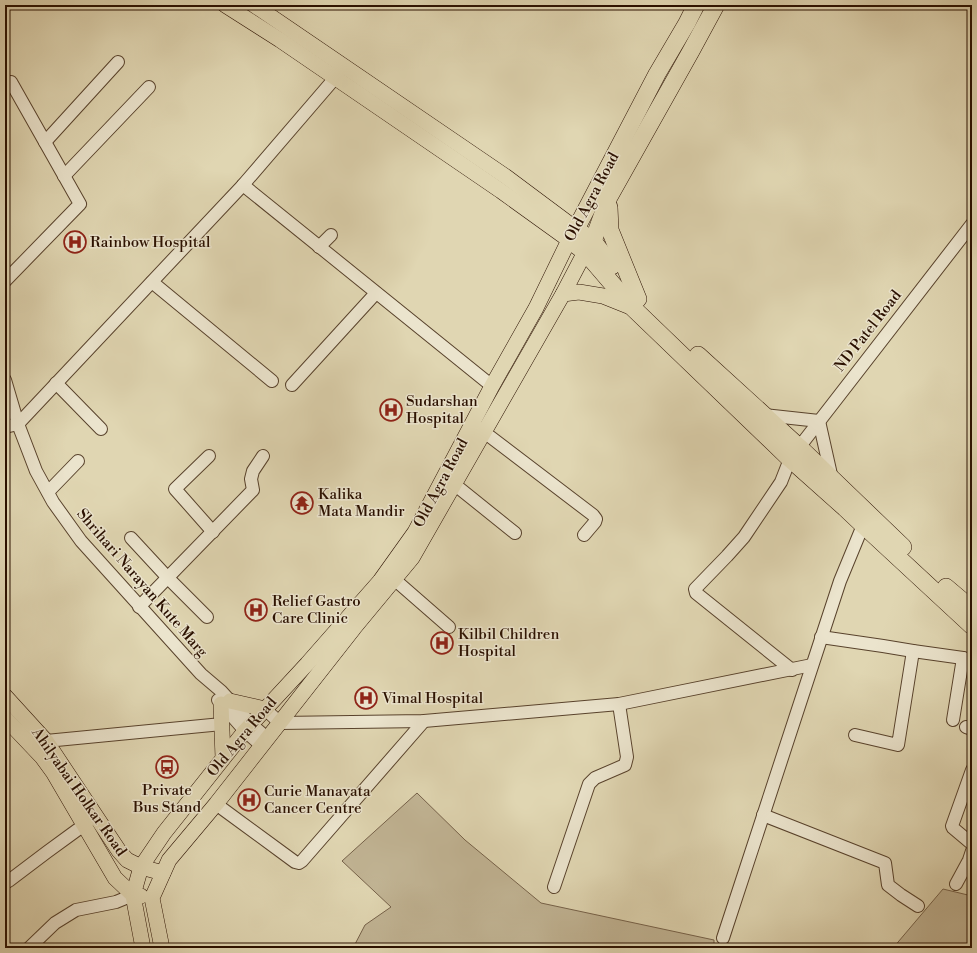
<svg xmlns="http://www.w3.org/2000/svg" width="977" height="953" viewBox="0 0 977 953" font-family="'Libre Bodoni',serif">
	<rect width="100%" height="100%" fill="#e0d6b2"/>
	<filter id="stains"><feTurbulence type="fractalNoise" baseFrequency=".005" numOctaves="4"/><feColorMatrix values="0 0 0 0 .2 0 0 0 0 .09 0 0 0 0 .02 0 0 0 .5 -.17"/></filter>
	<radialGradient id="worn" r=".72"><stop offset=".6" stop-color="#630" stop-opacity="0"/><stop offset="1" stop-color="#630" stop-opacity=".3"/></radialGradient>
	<g fill="#c1b494" stroke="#76624a">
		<path d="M417 793 465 840 541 903 714 940V948H353L365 925 391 907 342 861Z"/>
		<path d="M943 889 972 896V948H893Z"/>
	</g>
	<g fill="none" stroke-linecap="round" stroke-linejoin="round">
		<g stroke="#58422c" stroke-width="14">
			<g id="minor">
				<path d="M5 85 11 82 80 204 5 281"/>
				<path d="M45 142 118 62"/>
				<path d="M64 176 149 87"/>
				<path d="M243 185 492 386"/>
				<path d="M319 247 331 235"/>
				<path d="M152 282 272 381"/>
				<path d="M5 380 18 424 36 471 53 502 81 541 201 674 221 691 251 724 267 738"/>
				<path d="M56 383 101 429"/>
				<path d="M292 385 376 293"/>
				<path d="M764 415 819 421 832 479"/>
				<path d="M5 427 18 424 243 185 335 78 340 70"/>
				<path d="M477 427 484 432 593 515 596 519 595 522 584 535"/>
				<path d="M209 456 175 489 213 532"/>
				<path d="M454 484 515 533"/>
				<path d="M48 492 78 461"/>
				<path d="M131 538 168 578 207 617"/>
				<path d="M394 579 449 627"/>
				<path d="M139 607 253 490 251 479 253 471 263 456"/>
				<path d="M821 637 883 646 913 651 963 658 972 661"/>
				<path d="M792 670 696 593 695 589 727 556 744 537 781 482 790 459 972 224"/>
				<path d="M218 700 245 731 262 746"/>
				<path d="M265 709 280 723 424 721 619 704 812 665"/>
				<path d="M953 720 963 658"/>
				<path d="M966 727 972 729"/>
				<path d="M855 735 898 745 913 651"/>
				<path d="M46 741 222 724"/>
				<path d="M972 770 952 826 953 828 972 844"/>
				<path d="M216 804 295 862 299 863 302 861 424 721"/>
				<path d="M763 815 885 863 888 885 901 895 918 906"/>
				<path d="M5 883 10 880 47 852 84 825 90 819"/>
				<path d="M956 884 969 860 972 851"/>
				<path d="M554 887 589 784 595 778 625 765 627 757 619 704"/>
				<path d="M723 938 840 581 866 518"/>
				<path d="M29 948 55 923 76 910 116 902 133 895"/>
			</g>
		</g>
		<g stroke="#2a1000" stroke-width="16">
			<g id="major">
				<path d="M254 5 505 176 576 229"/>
				<path d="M563 294 579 292 603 296 633 308"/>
				<path d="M5 696 46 741 119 851 127 860 141 867 163 873"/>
				<path d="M230 701 265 709"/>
				<path d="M221 704 223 758"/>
				<path d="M5 718 42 757 53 772 115 878 133 895 141 896"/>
				<path d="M143 948 133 895 141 867 164 833 245 731 307 664 380 581 415 532 492 386 536 308 569 240 501 191 280 40 225 5"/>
				<path d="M162 948 152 898 169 860 216 804 354 628 412 558 563 294 585 252"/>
			</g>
		</g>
		<g stroke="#2a1000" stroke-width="18">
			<g id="highway">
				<path d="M696 5 687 23 657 74 576 229 569 240 585 252 633 308 790 459 845 508 863 525 972 626"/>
				<path d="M609 207 610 230 638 299"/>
				<path d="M576 229 593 241 612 266"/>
				<path d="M586 250 593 241 609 197 691 51 716 5"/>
				<path d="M698 355 799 447 903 547"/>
				<path d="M946 587 972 609"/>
			</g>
		</g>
		<use href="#minor" stroke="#ebe4cd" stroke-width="12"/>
		<use href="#major" stroke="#e0d6b2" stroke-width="15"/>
		<use href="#highway" stroke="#e0d6b2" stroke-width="17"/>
	</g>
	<defs>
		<g id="hospital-ring" transform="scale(1.15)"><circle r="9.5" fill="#ebe4cd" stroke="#8f2418" stroke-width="1.5"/><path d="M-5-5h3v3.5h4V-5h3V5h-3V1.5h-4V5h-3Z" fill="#8f2418"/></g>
		<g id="temple-ring" transform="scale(1.15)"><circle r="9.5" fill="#ebe4cd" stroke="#8f2418" stroke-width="1.5"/><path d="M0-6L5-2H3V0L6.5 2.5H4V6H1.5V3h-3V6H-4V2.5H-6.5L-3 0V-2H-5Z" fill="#8f2418"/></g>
		<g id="bus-ring" transform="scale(1.15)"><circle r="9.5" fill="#ebe4cd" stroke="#8f2418" stroke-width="1.5"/><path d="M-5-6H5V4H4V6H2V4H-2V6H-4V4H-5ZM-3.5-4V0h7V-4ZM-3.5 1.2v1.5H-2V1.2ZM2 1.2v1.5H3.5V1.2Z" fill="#8f2418"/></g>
	</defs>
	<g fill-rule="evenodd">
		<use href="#hospital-ring" x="75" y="242"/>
		<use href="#hospital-ring" x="391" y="410"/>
		<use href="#temple-ring" x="302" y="503"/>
		<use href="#hospital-ring" x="256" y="610"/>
		<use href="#hospital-ring" x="442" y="643"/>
		<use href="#hospital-ring" x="366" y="698"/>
		<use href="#bus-ring" x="167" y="767"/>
		<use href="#hospital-ring" x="249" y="800"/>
	</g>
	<g text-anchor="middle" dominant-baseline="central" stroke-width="3" stroke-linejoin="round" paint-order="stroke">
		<g font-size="15" fill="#2a1000" stroke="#ebe4cd">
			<text transform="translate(592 197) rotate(-62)">Old Agra Road</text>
			<text transform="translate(868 331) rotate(-52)">ND Patel Road</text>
			<text transform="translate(441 483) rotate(-62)">Old Agra Road</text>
			<text transform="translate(142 583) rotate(49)">Shrihari Narayan Kute Marg</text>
			<text transform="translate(242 737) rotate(-50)">Old Agra Road</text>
			<text transform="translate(79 792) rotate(55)">Ahilyabai Holkar Road</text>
		</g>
		<g font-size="15" fill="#2a1000" stroke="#ebe4cd" text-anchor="start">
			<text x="90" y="242">Rainbow Hospital</text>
			<text x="406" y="401">Sudarshan<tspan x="406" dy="17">Hospital</tspan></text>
			<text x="318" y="494">Kalika<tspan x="318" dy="17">Mata Mandir</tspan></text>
			<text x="272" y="601">Relief Gastro<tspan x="272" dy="17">Care Clinic</tspan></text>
			<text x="458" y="634">Kilbil Children<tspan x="458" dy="17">Hospital</tspan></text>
			<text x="382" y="698">Vimal Hospital</text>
			<text x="167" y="790" text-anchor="middle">Private<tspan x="167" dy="17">Bus Stand</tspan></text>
			<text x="264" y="791">Curie Manavata<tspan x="264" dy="17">Cancer Centre</tspan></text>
		</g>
	</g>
	<rect width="977" height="953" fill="none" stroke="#e0d6b2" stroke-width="20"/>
	<rect x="6" y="6" width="965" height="941" fill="none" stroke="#2a1000" stroke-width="2"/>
	<rect x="10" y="10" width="957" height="933" fill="none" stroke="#2a1000"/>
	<rect width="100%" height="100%" filter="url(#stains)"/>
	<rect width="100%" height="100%" fill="url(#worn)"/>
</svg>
